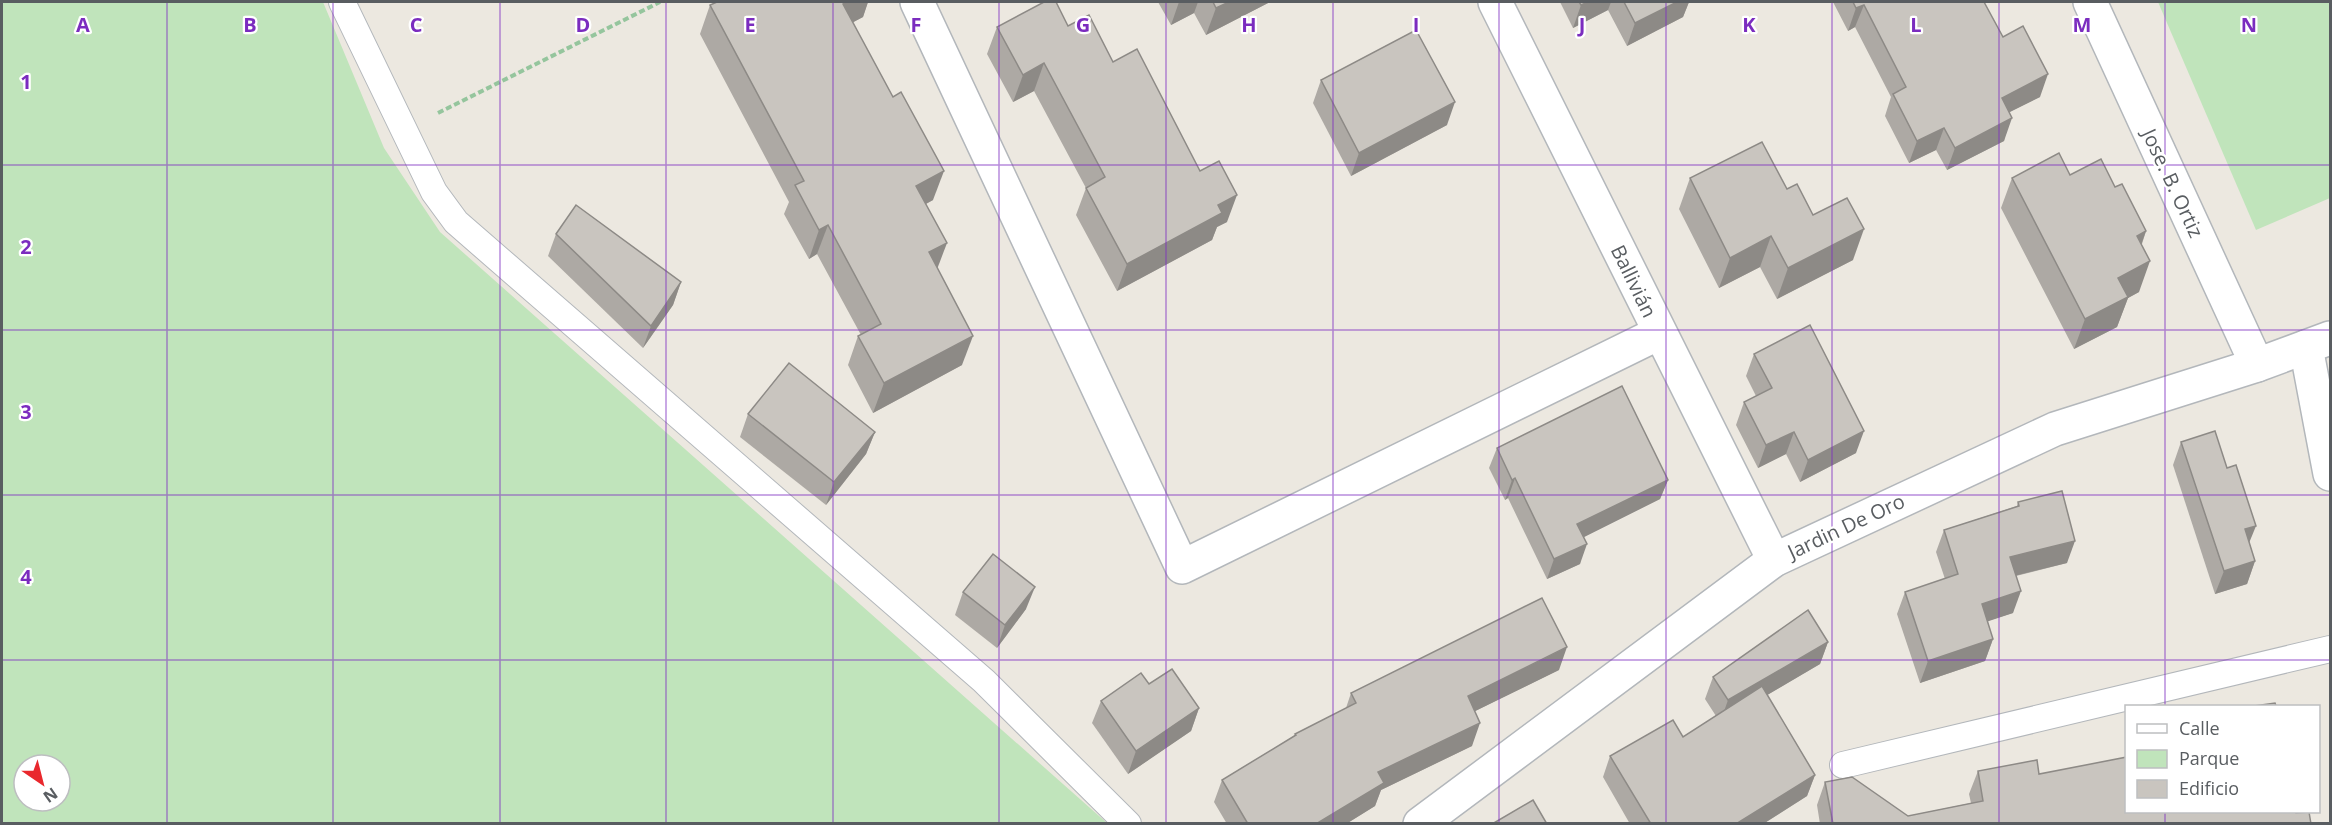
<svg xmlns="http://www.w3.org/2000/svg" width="2332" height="825" viewBox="0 0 2332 825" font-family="'Open Sans',sans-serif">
	<rect width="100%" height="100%" fill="#ece8e0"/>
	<g fill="#c0e4bb" fill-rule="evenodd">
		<path d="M2 2H323L384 148 440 232 1107 823H2ZM24 765H60V801H24Z"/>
		<path d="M2158 2H2330V198L2256 230Z"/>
	</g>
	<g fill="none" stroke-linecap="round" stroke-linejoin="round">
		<g stroke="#b3b7bb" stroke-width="28">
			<g id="service">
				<path d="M342 2 434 192 456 222 984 681 1128 824"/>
				<path d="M1843 765 2330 649"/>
			</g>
		</g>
		<g stroke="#b3b7bb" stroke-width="36">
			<g id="minor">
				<path d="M917 2 1182 567 1659 333"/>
				<path d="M1495 2 1774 560"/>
				<path d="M2090 2 2257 365"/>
				<path d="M2306 347 2330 474"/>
			</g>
		</g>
		<g stroke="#b3b7bb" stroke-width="36">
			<path id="tertiary" d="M1420 824 1774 560 2055 429 2257 365 2330 338"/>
		</g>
		<path stroke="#95c59d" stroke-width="4" stroke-dasharray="6 3" stroke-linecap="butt" d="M438 113 660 2"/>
		<use href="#service" stroke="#fff" stroke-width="26"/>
		<use href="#minor" stroke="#fff" stroke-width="33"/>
		<use href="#tertiary" stroke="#fff" stroke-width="33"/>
	</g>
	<g fill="#ada9a4">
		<path d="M717 2H868L863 17 853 22 933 200 926 204 937 268 962 365 873 413 848 365 858 336 861 335 817 254 809 259 784 214 789 202 700 34 710 5Z"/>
		<path d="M1158 2H1270L1206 35 1194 13 1171 25Z"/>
		<path d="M1560 2H1689L1683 17 1627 46 1608 10 1573 28Z"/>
		<path d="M1833 2H1984L2003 37 2040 97 2009 112 2004 141 1947 170 1936 150 1909 163 1885 116 1891 97 1855 27 1848 31Z"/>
		<path d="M1068 26 1113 62 1200 171 1227 222 1217 227 1212 240 1117 291 1076 215 1086 188 1034 91 1013 102 987 54 997 27Z"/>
		<path d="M1321 80 1447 125 1351 176 1313 103Z"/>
		<path d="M2070 175 2115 187 2146 231 2142 244 2139 292 2128 298 2117 327 2074 349 2001 208 2012 178Z"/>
		<path d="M1690 178 1787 189 1813 215 1853 260 1777 299 1760 267 1719 288 1679 209Z"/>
		<path d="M556 234 681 282 673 305 643 348 548 256Z"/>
		<path d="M1754 354 1856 453 1800 482 1786 454 1758 468 1736 425 1744 402 1756 396 1746 376Z"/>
		<path d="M748 414 875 432 866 454 826 505 740 437Z"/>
		<path d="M2181 442 2249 543 2255 561 2247 584 2215 594 2173 465Z"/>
		<path d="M1497 448 1668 480 1660 499 1584 537 1580 564 1547 579 1508 498 1505 500 1489 468Z"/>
		<path d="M2018 502 2067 563 2016 576 2013 613 1987 621 1993 639 1985 661 1920 683 1897 614 1905 592 1945 579 1936 552 1944 530 2017 506Z"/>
		<path d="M963 592 1026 609 997 648 955 615Z"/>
		<path d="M1828 642 1820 664 1767 695 1815 775 1807 796 1763 824H1630L1603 777 1610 756 1683 737 1716 716 1705 699 1713 677Z"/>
		<path d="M1559 670 1475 711 1472 746 1381 790 1375 806 1346 824H1227L1214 802 1222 780 1294 736 1295 734 1346 708 1351 693Z"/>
		<path d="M1149 684 1199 708 1191 731 1128 774 1092 723 1101 701Z"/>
		<path d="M1978 771 2039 774 2296 813 2311 824H1820L1817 805 1825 782 1908 816 1971 803 1969 794Z"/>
	</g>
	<g fill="#8d8a86">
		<path d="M847 2H868L863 17 833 33 843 4Z"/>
		<path d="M1179 2H1198L1194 13 1171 25Z"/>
		<path d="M1229 2H1270L1206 35 1216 8Z"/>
		<path d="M1588 2H1611L1608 10 1573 28 1581 5Z"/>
		<path d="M1677 2H1689L1683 17 1627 46 1635 23Z"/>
		<path d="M1864 5 1855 27 1848 31 1856 8Z"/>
		<path d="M1044 63 1034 91 1013 102 1023 75Z"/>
		<path d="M2048 74 2040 97 1994 120 2002 98Z"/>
		<path d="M1455 102 1447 125 1351 176 1359 153Z"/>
		<path d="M2012 118 2004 141 1947 170 1955 148Z"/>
		<path d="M1944 128 1936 150 1909 163 1917 141Z"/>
		<path d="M944 171 933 200 905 215 916 186Z"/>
		<path d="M1237 195 1227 222 1217 227 1212 240 1117 291 1127 264 1218 205Z"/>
		<path d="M828 225 817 254 809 259 819 230Z"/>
		<path d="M1864 229 1853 260 1777 299 1788 268Z"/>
		<path d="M2146 231 2135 262 2137 236Z"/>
		<path d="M1771 236 1760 267 1719 288 1730 258Z"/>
		<path d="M947 243 936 272 929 252Z"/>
		<path d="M2150 261 2139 292 2128 298 2117 327 2074 349 2085 319 2118 278Z"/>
		<path d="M681 282 673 305 643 348 651 326Z"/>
		<path d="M973 336 962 365 873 413 884 383Z"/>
		<path d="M1864 431 1856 453 1800 482 1808 460Z"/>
		<path d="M875 432 866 454 826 505 834 482Z"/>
		<path d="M1794 432 1786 454 1758 468 1766 445Z"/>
		<path d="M1515 478 1508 498 1505 500 1512 480Z"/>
		<path d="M1668 480 1660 499 1570 544 1577 524Z"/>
		<path d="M2256 526 2247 548 2245 529Z"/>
		<path d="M2075 541 2067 563 2002 579 2010 557Z"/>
		<path d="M1587 544 1580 564 1547 579 1554 559Z"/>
		<path d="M2255 561 2247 584 2215 594 2224 571Z"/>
		<path d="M1035 587 1026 609 997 648 1005 625Z"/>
		<path d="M2021 591 2013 613 1974 626 1982 604Z"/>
		<path d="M1993 639 1985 661 1920 683 1928 661Z"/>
		<path d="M1828 642 1820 664 1720 723 1728 700Z"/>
		<path d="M1567 647 1559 670 1459 719 1468 696Z"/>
		<path d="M1199 708 1191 731 1128 774 1136 751Z"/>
		<path d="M1480 723 1472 746 1381 790 1375 806 1346 824H1316L1378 772Z"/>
		<path d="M1815 775 1807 796 1763 824H1736Z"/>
	</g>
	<g fill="#c9c5bf" stroke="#8d8a86" stroke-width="1.5">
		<path d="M717 2H847L843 4 893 97 901 92 944 171 916 186 947 243 929 252 973 336 884 383 858 336 881 324 828 225 819 230 795 185 804 181 710 5Z"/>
		<path d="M1044 2H1056L1068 26 1089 15 1113 62 1137 49 1200 171 1219 161 1237 195 1218 205 1222 213 1127 264 1086 188 1105 177 1044 63 1023 75 997 27Z"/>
		<path d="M1213 2H1229L1216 8Z"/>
		<path d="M1579 2H1588L1581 5Z"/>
		<path d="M1624 2H1677L1635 23Z"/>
		<path d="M1853 2H1984L2003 37 2023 26 2048 74 2002 98 2012 118 1955 148 1944 128 1917 141 1893 94 1906 87 1864 5 1856 8Z"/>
		<path d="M1416 30 1455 102 1359 153 1321 80Z"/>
		<path d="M1762 142 1787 189 1797 184 1813 215 1847 198 1864 229 1788 268 1771 236 1730 258 1690 178Z"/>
		<path d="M2059 153 2070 175 2101 159 2115 187 2122 184 2146 231 2137 236 2150 261 2118 278 2128 297 2085 319 2012 178Z"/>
		<path d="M576 205 681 282 651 326 556 234Z"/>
		<path d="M1810 325 1864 431 1808 460 1794 432 1766 445 1744 402 1772 388 1754 354Z"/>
		<path d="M789 363 875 432 834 482 748 414Z"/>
		<path d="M1622 386 1668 480 1577 524 1587 544 1554 559 1515 478 1512 480 1497 448Z"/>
		<path d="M2215 431 2227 468 2236 465 2256 526 2245 529 2255 561 2224 571 2181 442Z"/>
		<path d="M2062 491 2075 541 2010 557 2021 591 1982 604 1993 639 1928 661 1905 592 1958 574 1944 530 2019 506 2018 502Z"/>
		<path d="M993 554 1035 587 1005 625 963 592Z"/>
		<path d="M1542 598 1567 647 1468 696 1480 723 1378 772 1384 783 1316 824H1248L1222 780 1296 735 1295 734 1356 703 1351 693Z"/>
		<path d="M1808 610 1828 642 1728 700 1713 677Z"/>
		<path d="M1172 669 1199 708 1136 751 1101 701 1141 673 1149 684Z"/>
		<path d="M1762 686 1815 775 1736 824H1651L1610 756 1673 720 1683 737Z"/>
		<path d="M2275 703 2276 706H2254Z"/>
		<path d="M2127 757V812H2295L2296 813 2309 812 2311 824H1833L1825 782 1852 777 1908 816 1983 801 1978 771 2037 760 2039 774Z"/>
		<path d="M1533 800 1547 824H1492Z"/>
	</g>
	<path fill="none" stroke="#7b2cbf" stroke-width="1.5" stroke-opacity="0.55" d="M167 2V824M333 2V824M500 2V824M666 2V824M833 2V824M999 2V824M1166 2V824M1333 2V824M1499 2V824M1666 2V824M1832 2V824M1999 2V824M2165 2V706M2 165H2330M2 330H2330M2 495H2330M2 660H2330M2165 812V824"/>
	<g text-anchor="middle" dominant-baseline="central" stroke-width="4.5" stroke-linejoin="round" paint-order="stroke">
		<g font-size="20" fill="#595d61" stroke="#fff">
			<text transform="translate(2173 183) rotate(65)">Jose. B. Ortiz</text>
			<text transform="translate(1634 281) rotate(64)">Ballivián</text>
			<text transform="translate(1846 526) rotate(-25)">Jardin De Oro</text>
		</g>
	</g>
	<g font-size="20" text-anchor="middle" font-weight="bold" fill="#7b2cbf" stroke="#fff" stroke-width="4.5" stroke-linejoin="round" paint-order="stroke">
		<text x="83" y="32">A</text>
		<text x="250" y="32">B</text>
		<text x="416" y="32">C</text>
		<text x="583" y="32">D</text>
		<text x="750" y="32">E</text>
		<text x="916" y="32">F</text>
		<text x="1083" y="32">G</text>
		<text x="1249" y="32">H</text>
		<text x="1416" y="32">I</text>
		<text x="1582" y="32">J</text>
		<text x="1749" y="32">K</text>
		<text x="1916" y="32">L</text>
		<text x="2082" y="32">M</text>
		<text x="2249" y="32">N</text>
		<text x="26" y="89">1</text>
		<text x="26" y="254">2</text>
		<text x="26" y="419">3</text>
		<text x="26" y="584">4</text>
	</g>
	<rect width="2332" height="825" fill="none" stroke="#595d61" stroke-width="6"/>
	<rect x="2125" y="705" width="195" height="108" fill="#ffffff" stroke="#bdbec0" stroke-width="1.5"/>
	<rect x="2137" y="724" width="30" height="9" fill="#ffffff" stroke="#bdbec0" stroke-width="1.5"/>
	<text x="2179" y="735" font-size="18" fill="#595d61">Calle</text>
	<rect x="2137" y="750" width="30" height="18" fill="#c0e4bb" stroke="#bdbec0" stroke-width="1.5"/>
	<text x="2179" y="765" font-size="18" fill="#595d61">Parque</text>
	<rect x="2137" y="780" width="30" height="18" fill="#c9c5bf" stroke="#bdbec0" stroke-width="1.5"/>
	<text x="2179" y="795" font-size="18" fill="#595d61">Edificio</text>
	<g transform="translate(42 783) rotate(145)"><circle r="28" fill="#ffffff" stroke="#bdbec0" stroke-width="1.5"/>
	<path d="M0-4.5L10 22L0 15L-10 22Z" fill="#e9282d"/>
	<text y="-9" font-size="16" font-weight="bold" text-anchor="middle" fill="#595d61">N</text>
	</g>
</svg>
